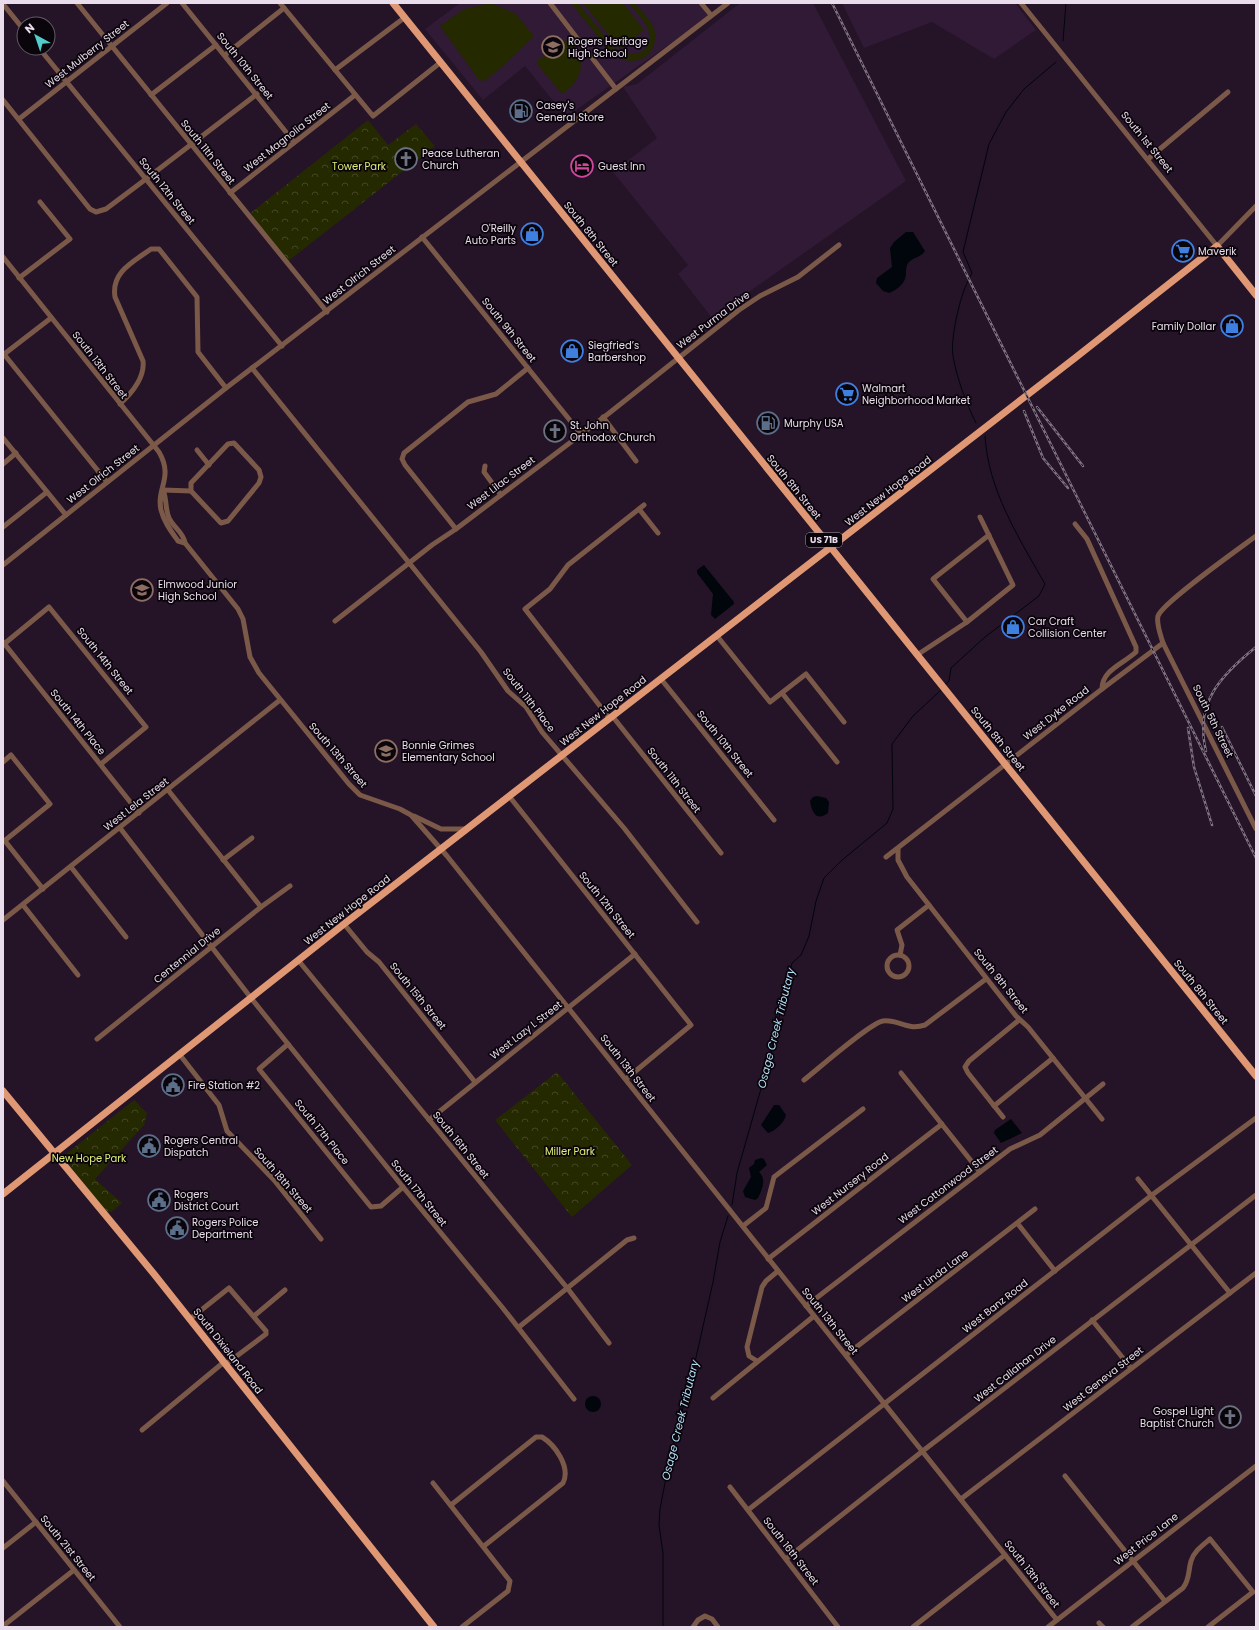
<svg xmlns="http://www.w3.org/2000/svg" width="1259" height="1630" viewBox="0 0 1259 1630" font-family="Poppins,sans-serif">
	<defs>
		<pattern id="park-crowns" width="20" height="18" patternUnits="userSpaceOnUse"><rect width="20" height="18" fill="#242900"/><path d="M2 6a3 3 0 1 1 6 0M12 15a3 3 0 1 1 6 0" fill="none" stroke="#444725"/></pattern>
	</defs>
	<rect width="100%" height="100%" fill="#251328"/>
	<g fill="#301a35">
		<path d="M460 3H701L711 15 566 117 525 66 483 100 425 29Z"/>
		<path d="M740 3H813L906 181 712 318 678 274 688 265 613 172 657 138 623 87 637 84Z"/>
		<path d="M842 3H1015L1036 30 994 59 932 22 864 48Z"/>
	</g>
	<g fill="#242900">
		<path d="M491 3 516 14 534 36 501 68 484 81 479 80 440 26 464 9Z"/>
		<path d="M571 3H578L615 48C630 61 655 53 648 30 645 20 635 11 628 3H635C642 12 654 22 655 34 657 60 630 68 612 54Z"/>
		<path d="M583 3H623L644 30 620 49Z"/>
		<path d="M570 38C586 60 585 78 562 94L537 64 538 60Z"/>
	</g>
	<g fill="url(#park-crowns)">
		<path d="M368 120 388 145 416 124 435 146 287 262 248 215Z"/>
		<path d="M557 1072 632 1165 572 1217 495 1120Z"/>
		<path d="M134 1100 147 1113 144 1125 95 1179 122 1203 111 1212 106 1211 66 1161V1154Z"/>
	</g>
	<g fill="#00060b">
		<path d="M906 232H913L925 251C921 258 911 257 907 265 906 268 906 271 906 274 906 283 897 290 889 293L883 291 876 283 877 278 892 267 890 248 894 242Z"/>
		<path d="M704 565 734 602V604L715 619 711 615 713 594 697 573V570Z"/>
		<path d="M817 796 826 798 829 802 828 813C816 822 812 812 810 801L813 797Z"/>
		<path d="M774 1105H779L786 1115C784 1123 775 1131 768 1133L761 1125Z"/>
		<path d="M1011 1119 1022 1133 1001 1143 994 1133 995 1130Z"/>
		<path d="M761 1158 764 1159 767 1165 759 1172C767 1180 762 1189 758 1198L755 1200 745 1197 743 1191 751 1177 749 1168 754 1164 755 1160Z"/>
		<circle cx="593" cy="1404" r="8"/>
	</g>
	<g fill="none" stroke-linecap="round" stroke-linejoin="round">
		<g stroke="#00060b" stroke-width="1">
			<path d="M1063 41 1066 3"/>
			<path d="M970 277 972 273 963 252 989 144 1006 112 1024 89 1056 62"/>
			<path d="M968 281C960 296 950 340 953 356 957 379 966 403 976 423"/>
			<path d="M945 685 949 681 951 668 985 637 1039 596 1045 584C1019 538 988 490 985 436"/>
			<path d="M732 1205 737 1173 770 1057 792 963 801 955 809 936 816 901 824 878 841 861 887 823 893 809 892 744 913 716 941 690"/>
			<path d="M663 1627V1553L659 1525 660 1509 670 1457 695 1362 713 1282 720 1242 728 1216"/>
		</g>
		<g stroke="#7b5948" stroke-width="5">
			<path d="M77 3 327 312"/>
			<path d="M182 3 294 142"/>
			<path d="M280 3 373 116 441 62"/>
			<path d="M550 3 616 89"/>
			<path d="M701 3 711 15"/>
			<path d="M1021 3 1217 246 1256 206"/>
			<path d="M3 4 24 30"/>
			<path d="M39 48 282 346"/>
			<path d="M225 55 284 8"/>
			<path d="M335 70 404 18"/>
			<path d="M151 95 216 45"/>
			<path d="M3 100 90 209 96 212 106 209 146 179 257 94"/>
			<path d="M19 119 167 3"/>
			<path d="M1148 159 1228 92"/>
			<path d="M230 193 355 95"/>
			<path d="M422 237 581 434"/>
			<path d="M3 257 159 452C174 478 156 488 161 510 164 522 171 531 178 541L185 543"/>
			<path d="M19 278 70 239 40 202"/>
			<path d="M3 353 107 482"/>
			<path d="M3 355 51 318"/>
			<path d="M252 368 481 652 508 691 526 707 542 732 624 828 697 922"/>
			<path d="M120 404C132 393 145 378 143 361L115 297C111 272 133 262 151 249H159L197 297 198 352 226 388"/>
			<path d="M603 417 636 461"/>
			<path d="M3 438 66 515"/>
			<path d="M234 443 259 470 261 477 259 483 228 521 221 523 191 491V483L228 444Z"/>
			<path d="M197 450 209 465"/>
			<path d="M3 464 16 453"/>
			<path d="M485 466 484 472 501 495"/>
			<path d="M163 490C167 499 165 509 169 518 173 527 184 533 185 543L238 609 243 619 250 657 259 673 349 784 360 795 400 809 411 815 447 856 1057 1620"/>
			<path d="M163 490 191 491"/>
			<path d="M639 509 658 533"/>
			<path d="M1075 524 1087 539 1136 647V652C1123 664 1102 670 1102 689"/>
			<path d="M3 527 47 492"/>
			<path d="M456 529 405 465 402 459 404 453 468 402 496 394 528 368"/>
			<path d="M1256 536C1240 548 1162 603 1158 616 1156 624 1161 636 1163 643L1256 829"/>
			<path d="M3 565 226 388 728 3"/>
			<path d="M335 621 432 545 456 529 608 414 739 310 760 296 798 277 839 245"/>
			<path d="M967 622 933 579 989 535"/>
			<path d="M717 636 770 702 806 674 844 722"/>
			<path d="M3 642 139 813"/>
			<path d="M4 644 49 607 146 727 101 764"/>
			<path d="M917 655 967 622 1013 585 980 517"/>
			<path d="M661 679 774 820"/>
			<path d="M782 693 837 762"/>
			<path d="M613 717 721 853"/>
			<path d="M610 719 525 609 550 589 568 565 644 505"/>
			<path d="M3 762 11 755 50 804 3 842"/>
			<path d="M168 790 261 907"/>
			<path d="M509 796 691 1025 626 1079"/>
			<path d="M414 816 441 829H465"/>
			<path d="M120 828 251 998 403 1187 502 1307 574 1399"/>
			<path d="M5 841 43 889"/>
			<path d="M898 849V860L907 877 1016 1016 1028 1027 1102 1119"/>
			<path d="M886 857 1102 689 1163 643"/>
			<path d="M223 860 252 838"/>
			<path d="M71 867 126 937"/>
			<path d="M23 905 78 975"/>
			<path d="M3 920 280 700"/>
			<path d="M344 924 367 952 379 962 475 1082"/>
			<circle cx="898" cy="966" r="11"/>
			<path d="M900 955 902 945 897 930 929 905"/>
			<path d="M298 960 568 1289 609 1343"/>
			<path d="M97 1039 261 907 290 886"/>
			<path d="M288 1044 259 1069 371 1207 381 1206 403 1187"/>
			<path d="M180 1055 219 1105 227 1131 274 1180 321 1239"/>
			<path d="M901 1073 980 1172"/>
			<path d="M804 1080C818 1069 870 1023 883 1021 899 1019 906 1031 925 1025L986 979"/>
			<path d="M994 1106 1053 1058"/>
			<path d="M1003 1117 968 1073 965 1067 969 1061 1019 1020"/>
			<path d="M429 1120 635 954"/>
			<path d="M1138 1179 1230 1293"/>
			<path d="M1018 1224 1055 1271"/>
			<path d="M743 1226 766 1208 774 1177 863 1109"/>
			<path d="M768 1259 942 1124"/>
			<path d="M806 1306 1010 1149 1040 1135 1103 1084"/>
			<path d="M254 1316 285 1290"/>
			<path d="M190 1319 229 1288 266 1331V1334L226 1364"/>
			<path d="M1092 1320 1131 1368"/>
			<path d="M519 1327 627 1240 634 1238"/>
			<path d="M846 1355 1035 1209"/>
			<path d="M757 1361 749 1356 747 1347 762 1287 766 1281 778 1271"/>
			<path d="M713 1398 814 1316"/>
			<path d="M142 1430 224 1362"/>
			<path d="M1065 1476 1165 1601"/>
			<path d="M3 1481 120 1627"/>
			<path d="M433 1483 510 1581 508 1591 462 1627"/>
			<path d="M730 1487 838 1627"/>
			<path d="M961 1499 1256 1273"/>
			<path d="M451 1505 536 1437H542C555 1445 571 1467 563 1483L484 1546"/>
			<path d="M748 1510 1152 1195 1256 1118"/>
			<path d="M3 1548 36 1522"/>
			<path d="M786 1559 924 1450 1256 1195"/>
			<path d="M1099 1623 1103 1627"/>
			<path d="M3 1626 74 1570"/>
			<path d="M693 1627 698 1620 705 1616 712 1619 718 1627"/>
			<path d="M913 1627 1005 1555"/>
			<path d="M1048 1627 1256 1466"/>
			<path d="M1132 1627 1183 1588C1190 1579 1188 1571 1191 1561 1194 1551 1203 1545 1210 1539L1253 1592 1208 1627"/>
		</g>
		<g stroke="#df9873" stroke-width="7">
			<path d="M393 3 1256 1076"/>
			<path d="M3 1091 154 1274 434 1627"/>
			<path d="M3 1194 344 924 1075 358 1217 246 1256 295"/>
		</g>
		<g stroke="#807183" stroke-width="2.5">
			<g id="rail">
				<path d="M832 3 1256 858"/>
				<path d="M1037 407 1083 466"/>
				<path d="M1024 411 1043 458 1068 488"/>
				<path d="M1222 727 1256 796"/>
				<path d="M1188 728 1194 767 1212 825"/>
				<path d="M1206 751C1194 703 1221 675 1256 647"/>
			</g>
		</g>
		<use href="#rail" stroke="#0a040b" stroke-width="1" stroke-dasharray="3" stroke-linecap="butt"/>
	</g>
	<defs>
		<g id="school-ring" transform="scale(1.15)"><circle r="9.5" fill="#0a040b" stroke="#8d6e63" stroke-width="1.5"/><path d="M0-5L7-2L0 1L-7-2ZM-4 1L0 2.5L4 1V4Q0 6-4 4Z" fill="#8d6e63"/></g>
		<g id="fuel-ring" transform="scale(1.15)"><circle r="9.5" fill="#0a040b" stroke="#5c6f8a" stroke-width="1.5"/><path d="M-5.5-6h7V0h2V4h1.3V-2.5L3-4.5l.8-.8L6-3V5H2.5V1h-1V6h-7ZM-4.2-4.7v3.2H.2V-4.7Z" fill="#5c6f8a"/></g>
		<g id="church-ring" transform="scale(1.15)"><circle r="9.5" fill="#0a040b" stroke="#6b7280" stroke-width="1.5"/><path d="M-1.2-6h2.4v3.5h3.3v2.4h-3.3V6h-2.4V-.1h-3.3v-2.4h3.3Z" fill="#6b7280"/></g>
		<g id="hotel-ring" transform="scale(1.15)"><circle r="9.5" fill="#0a040b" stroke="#d1479c" stroke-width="1.5"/><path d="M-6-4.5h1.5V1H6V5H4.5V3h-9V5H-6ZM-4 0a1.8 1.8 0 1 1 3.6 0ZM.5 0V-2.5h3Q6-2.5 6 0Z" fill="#d1479c"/></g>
		<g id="shop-ring" transform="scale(1.15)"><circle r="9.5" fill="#0a040b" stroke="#3f7fe0" stroke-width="1.5"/><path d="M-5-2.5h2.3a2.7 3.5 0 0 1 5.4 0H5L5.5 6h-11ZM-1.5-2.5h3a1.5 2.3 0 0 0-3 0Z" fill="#3f7fe0"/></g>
		<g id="supermarket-ring" transform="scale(1.15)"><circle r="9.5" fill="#0a040b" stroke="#3f7fe0" stroke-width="1.5"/><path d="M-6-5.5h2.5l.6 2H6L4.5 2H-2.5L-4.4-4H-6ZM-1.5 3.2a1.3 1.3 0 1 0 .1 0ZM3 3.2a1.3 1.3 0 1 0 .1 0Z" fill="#3f7fe0"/></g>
		<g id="civic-ring" transform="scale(1.15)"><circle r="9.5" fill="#0a040b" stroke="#5c6f8a" stroke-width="1.5"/><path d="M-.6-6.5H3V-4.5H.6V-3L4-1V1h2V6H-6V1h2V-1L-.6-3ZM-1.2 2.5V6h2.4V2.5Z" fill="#5c6f8a"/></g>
	</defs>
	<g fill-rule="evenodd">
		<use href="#school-ring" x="553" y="47"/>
		<use href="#fuel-ring" x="521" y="111"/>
		<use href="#church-ring" x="406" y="159"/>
		<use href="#hotel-ring" x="582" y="166"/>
		<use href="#shop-ring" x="532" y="234"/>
		<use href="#supermarket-ring" x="1183" y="251"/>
		<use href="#shop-ring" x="1232" y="326"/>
		<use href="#shop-ring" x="572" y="351"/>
		<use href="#supermarket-ring" x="847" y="394"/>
		<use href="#fuel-ring" x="768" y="423"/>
		<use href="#church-ring" x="555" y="431"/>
		<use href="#school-ring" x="142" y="590"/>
		<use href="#shop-ring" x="1013" y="627"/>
		<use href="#school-ring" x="386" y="751"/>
		<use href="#civic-ring" x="173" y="1085"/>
		<use href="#civic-ring" x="149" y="1146"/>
		<use href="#civic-ring" x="159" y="1200"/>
		<use href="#civic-ring" x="177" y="1228"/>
		<use href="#church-ring" x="1230" y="1417"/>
	</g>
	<g text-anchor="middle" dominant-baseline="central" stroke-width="3.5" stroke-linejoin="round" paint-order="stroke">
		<rect fill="#0a040b" stroke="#a69ba8" stroke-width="1" x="806" y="533" width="36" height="14" rx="3"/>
		<g font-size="9" font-weight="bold" fill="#e9dceb">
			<text x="824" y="540">US 71B</text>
		</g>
		<g font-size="10" fill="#e9dceb" stroke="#0a040b" text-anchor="start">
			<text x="568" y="41">Rogers Heritage<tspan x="568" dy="12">High School</tspan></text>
			<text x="536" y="105">Casey's<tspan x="536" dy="12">General Store</tspan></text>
			<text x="422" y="153">Peace Lutheran<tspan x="422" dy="12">Church</tspan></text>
			<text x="598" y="166">Guest Inn</text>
			<text x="516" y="228" text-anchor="end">O'Reilly<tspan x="516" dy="12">Auto Parts</tspan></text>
			<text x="1198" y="251">Maverik</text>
			<text x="1216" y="326" text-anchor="end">Family Dollar</text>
			<text x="588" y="345">Siegfried’s<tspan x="588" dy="12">Barbershop</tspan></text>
			<text x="862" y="388">Walmart<tspan x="862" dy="12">Neighborhood Market</tspan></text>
			<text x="784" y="423">Murphy USA</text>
			<text x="570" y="425">St. John<tspan x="570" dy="12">Orthodox Church</tspan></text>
			<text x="158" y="584">Elmwood Junior<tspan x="158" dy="12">High School</tspan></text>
			<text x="1028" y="621">Car Craft<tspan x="1028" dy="12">Collision Center</tspan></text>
			<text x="402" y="745">Bonnie Grimes<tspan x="402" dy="12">Elementary School</tspan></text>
			<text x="188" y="1085">Fire Station #2</text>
			<text x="164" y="1140">Rogers Central<tspan x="164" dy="12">Dispatch</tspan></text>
			<text x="174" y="1194">Rogers<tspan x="174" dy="12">District Court</tspan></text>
			<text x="192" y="1222">Rogers Police<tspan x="192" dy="12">Department</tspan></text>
			<text x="1214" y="1411" text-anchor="end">Gospel Light<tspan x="1214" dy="12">Baptist Church</tspan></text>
		</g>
		<g font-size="10" fill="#e9dceb" stroke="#0a040b">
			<text transform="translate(87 54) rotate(-38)">West Mulberry Street</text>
			<text transform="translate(245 66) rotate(51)">South 10th Street</text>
			<text transform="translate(287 137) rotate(-38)">West Magnolia Street</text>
			<text transform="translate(1147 142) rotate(51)">South 1st Street</text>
			<text transform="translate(208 152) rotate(51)">South 11th Street</text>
			<text transform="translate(167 191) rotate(51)">South 12th Street</text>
			<text transform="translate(591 234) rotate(51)">South 8th Street</text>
			<text transform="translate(359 275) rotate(-38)">West Olrich Street</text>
			<text transform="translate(713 320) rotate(-37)">West Purma Drive</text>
			<text transform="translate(509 330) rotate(51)">South 9th Street</text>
			<text transform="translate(100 365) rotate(52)">South 13th Street</text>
			<text transform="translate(103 474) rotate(-38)">West Olrich Street</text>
			<text transform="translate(501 483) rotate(-37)">West Lilac Street</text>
			<text transform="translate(794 487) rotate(51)">South 8th Street</text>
			<text transform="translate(888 491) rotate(-38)">West New Hope Road</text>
			<text transform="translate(105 661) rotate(51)">South 14th Street</text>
			<text transform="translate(529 700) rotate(52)">South 11th Place</text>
			<text transform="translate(603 711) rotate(-38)">West New Hope Road</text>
			<text transform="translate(1056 713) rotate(-38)">West Dyke Road</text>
			<text transform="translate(1213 721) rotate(64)">South 5th Street</text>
			<text transform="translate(78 722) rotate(51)">South 14th Place</text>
			<text transform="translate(998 739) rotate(51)">South 8th Street</text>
			<text transform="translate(725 744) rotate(51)">South 10th Street</text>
			<text transform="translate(338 755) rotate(49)">South 13th Street</text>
			<text transform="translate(674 780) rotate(52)">South 11th Street</text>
			<text transform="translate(136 804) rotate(-38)">West Lela Street</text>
			<text transform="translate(607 905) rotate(51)">South 12th Street</text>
			<text transform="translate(347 910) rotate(-38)">West New Hope Road</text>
			<text transform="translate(187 955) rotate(-39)">Centennial Drive</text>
			<text transform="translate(1001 981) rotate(51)">South 9th Street</text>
			<text transform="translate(1201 992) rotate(51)">South 8th Street</text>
			<text transform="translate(418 996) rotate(51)">South 15th Street</text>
			<text transform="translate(526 1030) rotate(-38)">West Lazy L Street</text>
			<text transform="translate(628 1068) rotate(52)">South 13th Street</text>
			<text transform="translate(322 1132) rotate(51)">South 17th Place</text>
			<text transform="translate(461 1145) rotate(51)">South 16th Street</text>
			<text transform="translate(283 1180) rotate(49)">South 18th Street</text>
			<text transform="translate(850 1184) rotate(-38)">West Nursery Road</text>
			<text transform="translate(948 1185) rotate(-37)">West Cottonwood Street</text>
			<text transform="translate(419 1193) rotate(51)">South 17th Street</text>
			<text transform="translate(935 1276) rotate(-37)">West Linda Lane</text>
			<text transform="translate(995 1306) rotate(-38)">West Banz Road</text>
			<text transform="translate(830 1321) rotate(51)">South 13th Street</text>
			<text transform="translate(228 1351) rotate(52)">South Dixieland Road</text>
			<text transform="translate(1015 1369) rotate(-38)">West Callahan Drive</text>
			<text transform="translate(1103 1379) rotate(-38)">West Geneva Street</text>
			<text transform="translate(1146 1539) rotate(-38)">West Price Lane</text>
			<text transform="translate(68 1548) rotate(51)">South 21st Street</text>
			<text transform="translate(791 1551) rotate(52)">South 16th Street</text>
			<text transform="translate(1032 1574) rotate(52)">South 13th Street</text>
		</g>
		<g font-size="10" fill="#deef76" stroke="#0a040b">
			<text x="359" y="166">Tower Park</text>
			<text x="570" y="1151">Miller Park</text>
			<text x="89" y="1158">New Hope Park</text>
		</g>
		<g font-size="11" font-style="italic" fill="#b2dff8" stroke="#0a040b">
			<text transform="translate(776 1028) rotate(-76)">Osage Creek Tributary</text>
			<text transform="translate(680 1420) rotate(-76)">Osage Creek Tributary</text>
		</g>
	</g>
	<rect width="1259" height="1630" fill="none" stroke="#e9dceb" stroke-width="8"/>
	<g transform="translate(36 36) rotate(320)"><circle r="19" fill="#0a040b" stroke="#635a65"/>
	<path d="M0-3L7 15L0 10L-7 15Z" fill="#52cdcc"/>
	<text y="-6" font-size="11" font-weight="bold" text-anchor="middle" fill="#e9dceb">N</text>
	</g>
</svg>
